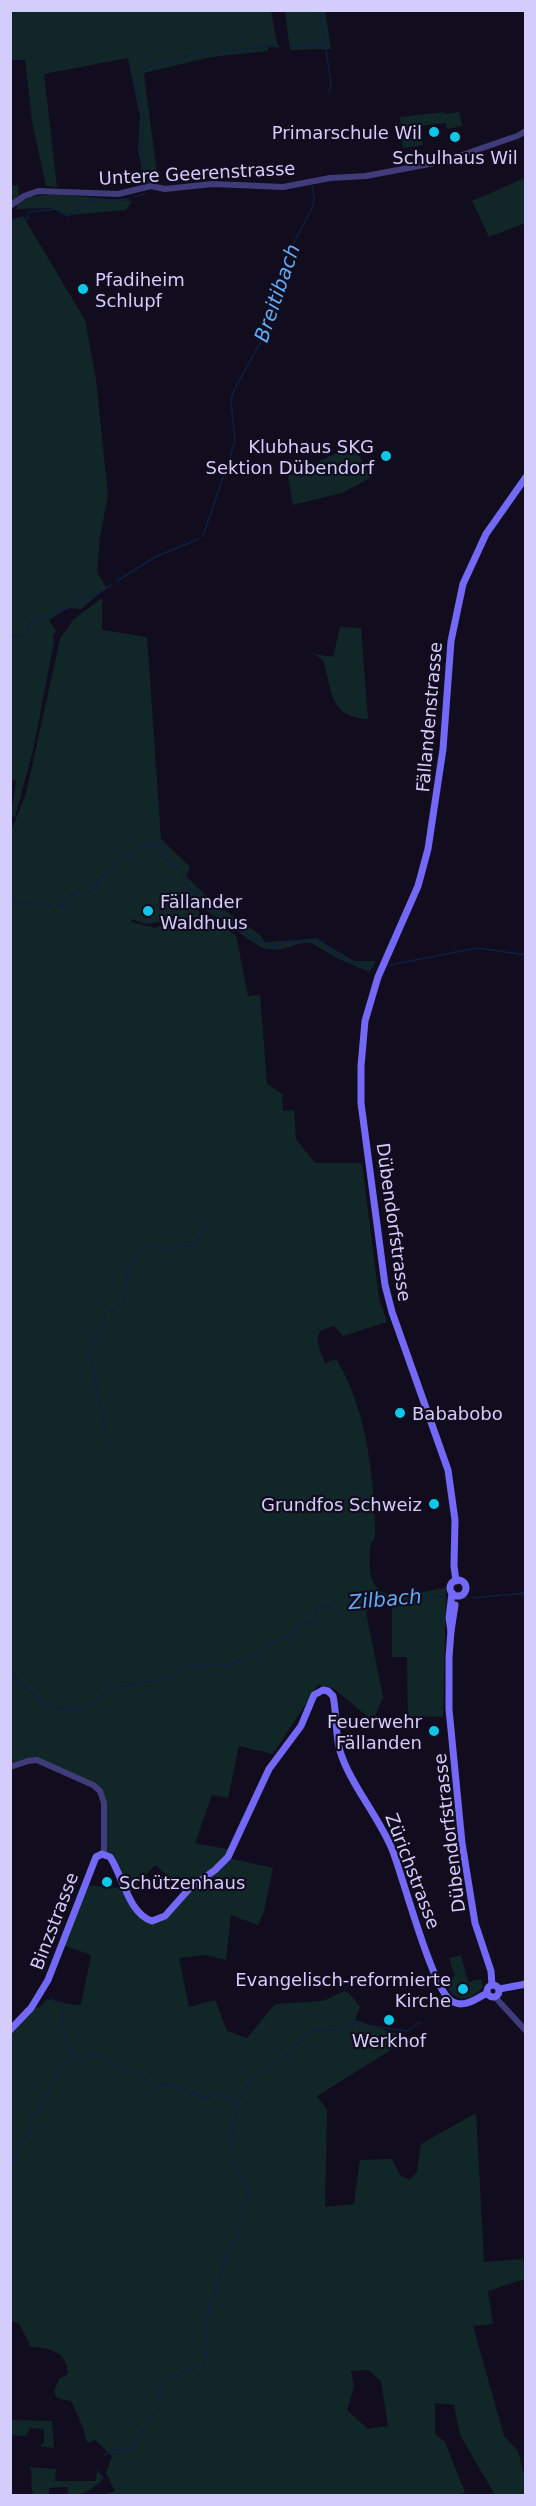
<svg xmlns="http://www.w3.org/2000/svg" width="536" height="2506" viewBox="0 0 536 2506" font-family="'DejaVu Sans',sans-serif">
	<rect width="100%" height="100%" fill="#110d1e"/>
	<g fill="#112727" fill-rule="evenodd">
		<path d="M10 11H271L277 43 280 48 268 46V51L211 57 144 73 158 183 144 182 138 149 140 117 128 58 44 74 57 187 46 186 32 121 25 60H11Z"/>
		<path d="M285 11H325L331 49 290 50Z"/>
		<path d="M444 112 445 114 459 112 462 126 447 129 446 123 420 126 423 145 403 148 400 117Z"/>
		<path d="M525 178V223L489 237 472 201Z"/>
		<path d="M18 185 19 198 53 194 132 201 126 210 68 215 51 208 17 209V202L11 210V186Z"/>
		<path d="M23 216 85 320 96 380 108 495 100 537 97 572 106 588 81 609 68 608 49 620 56 631 53 636 54 642 33 750 15 817 11 816 16 781 10 780V220Z"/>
		<path d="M354 445 370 478 342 493 293 505 288 476Z"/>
		<path d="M102 598V630L147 637 161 839 190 867 186 876 210 900 259 934 265 942 317 939 354 961H376L369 972 339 959 311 943H302L279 950 262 948 207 911 202 901 196 904 201 916 147 924 131 919V922L156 928 159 926C200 925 194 908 236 935L248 996 260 995 267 1084 282 1094 283 1111 294 1110 296 1139 315 1163H362L379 1298 387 1322 343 1336 334 1326 320 1331 317 1341 325 1363 336 1359C367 1408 375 1482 375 1538 368 1544 370 1555 370 1564 369 1610 415 1592 446 1588L443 1717 408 1716 407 1657H392V1604H373L366 1612 383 1697 373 1721 333 1688 318 1685 273 1754 239 1746 228 1798 212 1795 195 1843 232 1850 228 1856 232 1859 273 1868 264 1911 258 1925 231 1915 226 1960 206 1955 179 1958 189 2007 215 2000 227 2031 247 2038 275 2004 323 2001 344 1991 350 1994 360 2007 355 2020 410 2038 317 2096 327 2110 325 2207 354 2204 360 2160 392 2159 400 2175 410 2180 417 2172 421 2144 476 2113 484 2262 523 2259 525 2279 488 2291 493 2324 473 2326 504 2436 518 2451 525 2477V2495H495L460 2435 454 2405 435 2403V2434L445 2442 465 2493 442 2496 104 2495 115 2491 106 2473 112 2456 95 2440 87 2443 83 2427 71 2401 57 2398 54 2392 59 2379 68 2374C67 2351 50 2348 31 2347L19 2323 11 2321V2030L31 2008 40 2007 47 1999 74 2005 81 2004 91 1956 86 1953 62 1945 87 1885 119 1888 138 1911 157 1920 186 1891 155 1865 128 1895 113 1863 104 1855 103 1813 100 1791 40 1761 11 1767V831L26 794 60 639 73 620ZM368 2370 381 2381 388 2426 368 2429 347 2410 354 2387 351 2371Z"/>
		<path d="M340 627 361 628 368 719C328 717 333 690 323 660L314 654 333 657Z"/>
		<path d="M461 1955 468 1982 481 1979 483 1987C468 2003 456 2003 445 1983L455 1976 449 1958Z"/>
		<path d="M11 2420 52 2421 54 2448 39 2446 44 2443V2429L30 2428 26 2436 11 2435Z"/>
		<path d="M30 2467 56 2469 55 2481H96L97 2470 104 2478C93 2489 84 2496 68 2495V2487L49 2488V2495H34C29 2487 34 2477 30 2467Z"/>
	</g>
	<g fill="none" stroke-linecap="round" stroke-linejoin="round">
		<g stroke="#0e2040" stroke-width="1.5">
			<path d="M320 10 331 83 329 92"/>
			<path d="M292 45H320L325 39"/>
			<path d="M213 52 276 45"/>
			<path d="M141 71C149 64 196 54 208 52"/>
			<path d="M138 76 136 86 144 118 141 150 148 183"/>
			<path d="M134 197 145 194"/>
			<path d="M10 222 27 219 29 212 55 209 67 216 91 201 129 199"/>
			<path d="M203 536 235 442 231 400 234 390 268 329 288 254 313 206 314 198 312 186"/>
			<path d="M117 581 155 557 199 539"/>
			<path d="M10 636H26L29 624 51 613 72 607 80 599 92 597 111 585"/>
			<path d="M87 891 97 888 98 880 115 866 117 860 123 859 146 844 162 846 165 851 164 858 181 871 188 888 202 895 209 911H216L218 917C231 919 238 927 247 934 255 941 267 944 279 946L285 942 314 939 323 942 329 950 352 963 374 967"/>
			<path d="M10 900C22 905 35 901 46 908L54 902 62 907 71 894 81 891"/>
			<path d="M389 965 478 948 526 955"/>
			<path d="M146 1248 149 1245 169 1249"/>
			<path d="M175 1248 195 1245 207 1225"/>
			<path d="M109 1311 123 1305C126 1282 124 1266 143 1250"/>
			<path d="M105 1314 100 1329 91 1341 90 1356 105 1430"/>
			<path d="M107 1437 108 1445"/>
			<path d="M465 1598H467"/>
			<path d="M472 1598 526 1593"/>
			<path d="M349 1601 365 1598 410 1601 431 1595 444 1597"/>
			<path d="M179 1669 184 1664 191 1666 217 1664 230 1665 257 1654 279 1638 294 1636 298 1624 314 1622 316 1616 315 1607H325L338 1602"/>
			<path d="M10 1673 46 1706 75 1710 91 1705 111 1688 166 1679 174 1675"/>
			<path d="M51 1998 64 2010 62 2024"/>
			<path d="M66 2030V2043L75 2055"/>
			<path d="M235 2101 239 2100 253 2078 293 2051 305 2034 312 2031 338 2030 350 2024H358L407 2031 420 2022"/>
			<path d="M234 2150 231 2136 236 2117 234 2102"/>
			<path d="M234 2156V2166L248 2186 244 2215"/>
			<path d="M10 2166 19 2154V2144L32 2132 31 2116C47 2108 53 2069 71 2057L83 2060 91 2054 96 2053 113 2065 140 2074 152 2085 166 2084 206 2098 216 2093 235 2102"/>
			<path d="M157 2399 167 2376H176L205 2363 206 2322 228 2253 240 2233"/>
			<path d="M105 2455 113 2450 131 2449 154 2414"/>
		</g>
		<g stroke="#403b7a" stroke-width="6">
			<path d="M10 206 24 196 38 191 118 194 151 186 165 189 212 184 283 187 330 178 366 176 445 161 517 136 526 131"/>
			<path d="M10 1767 28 1761 37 1760 93 1785 100 1791 104 1803V1855"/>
			<path d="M495 1997 526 2031"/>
		</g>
		<g stroke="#7369f6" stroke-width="7">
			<circle cx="458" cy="1588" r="8"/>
			<path d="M456 1581 454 1566 455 1520 448 1470 392 1312 385 1285 361 1103V1066L365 1021 378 977 418 886 428 849 443 749 451 641 463 584 486 534 526 477"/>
			<path d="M452 1593 449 1618 451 1631 449 1657V1709L462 1843 475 1923 491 1971 492 1985"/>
			<path d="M451 1631 455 1605"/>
			<circle cx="493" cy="1991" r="6"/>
			<path d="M499 1989 526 1984"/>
			<path d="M10 2030 31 2008 48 1980 96 1857 102 1854 110 1857C123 1876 128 1913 152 1921L165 1916 189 1889 215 1870 228 1857 269 1769 301 1726 314 1695 323 1690 328 1691 333 1696C337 1714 335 1734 340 1751 350 1784 378 1815 392 1849 403 1877 431 1983 449 1999 461 2010 475 2000 487 1993"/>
		</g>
	</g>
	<g fill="#0ec7e7" stroke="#110d1e" stroke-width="2">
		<circle cx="434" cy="132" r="6"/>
		<circle cx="455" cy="137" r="6"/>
		<circle cx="83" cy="289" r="6"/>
		<circle cx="386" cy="456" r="6"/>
		<circle cx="148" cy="911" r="6"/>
		<circle cx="400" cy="1413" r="6"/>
		<circle cx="434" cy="1504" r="6"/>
		<circle cx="434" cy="1731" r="6"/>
		<circle cx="107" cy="1882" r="6"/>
		<circle cx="463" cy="1989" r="6"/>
		<circle cx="389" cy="2020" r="6"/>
	</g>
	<g text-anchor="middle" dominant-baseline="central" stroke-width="4.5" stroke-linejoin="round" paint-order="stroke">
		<g font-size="18" fill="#d4cdfc" stroke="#110d1e" text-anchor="end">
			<text x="422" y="132">Primarschule Wil</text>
			<text x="455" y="157" text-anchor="middle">Schulhaus Wil</text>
			<text x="95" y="279" text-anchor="start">Pfadiheim<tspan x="95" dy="21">Schlupf</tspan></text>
			<text x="374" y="446">Klubhaus SKG<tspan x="374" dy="21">Sektion Dübendorf</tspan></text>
			<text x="160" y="901" text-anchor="start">Fällander<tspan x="160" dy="21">Waldhuus</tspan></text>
			<text x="412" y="1413" text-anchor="start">Bababobo</text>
			<text x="422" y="1504">Grundfos Schweiz</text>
			<text x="422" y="1721">Feuerwehr<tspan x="422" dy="21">Fällanden</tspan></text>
			<text x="119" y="1882" text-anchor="start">Schützenhaus</text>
			<text x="451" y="1979">Evangelisch-reformierte<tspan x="451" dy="21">Kirche</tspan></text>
			<text x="389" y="2040" text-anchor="middle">Werkhof</text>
		</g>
		<g font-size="18" fill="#d4cdfc" stroke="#110d1e">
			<text transform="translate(197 173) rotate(-3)">Untere Geerenstrasse</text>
			<text transform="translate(429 717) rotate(-85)">Fällandenstrasse</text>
			<text transform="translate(394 1222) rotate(82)">Dübendorfstrasse</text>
			<text transform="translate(449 1833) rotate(-97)">Dübendorfstrasse</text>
			<text transform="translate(413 1871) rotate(69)">Zürichstrasse</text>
			<text transform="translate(54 1921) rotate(-69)">Binzstrasse</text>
		</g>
		<g font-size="20" font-style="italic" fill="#61aaf6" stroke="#110d1e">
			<text transform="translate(277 293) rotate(-71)">Breitibach</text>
			<text transform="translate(385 1599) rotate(-5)">Zilbach</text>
		</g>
	</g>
	<rect width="536" height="2506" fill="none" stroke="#d4cdfc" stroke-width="24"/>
</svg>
